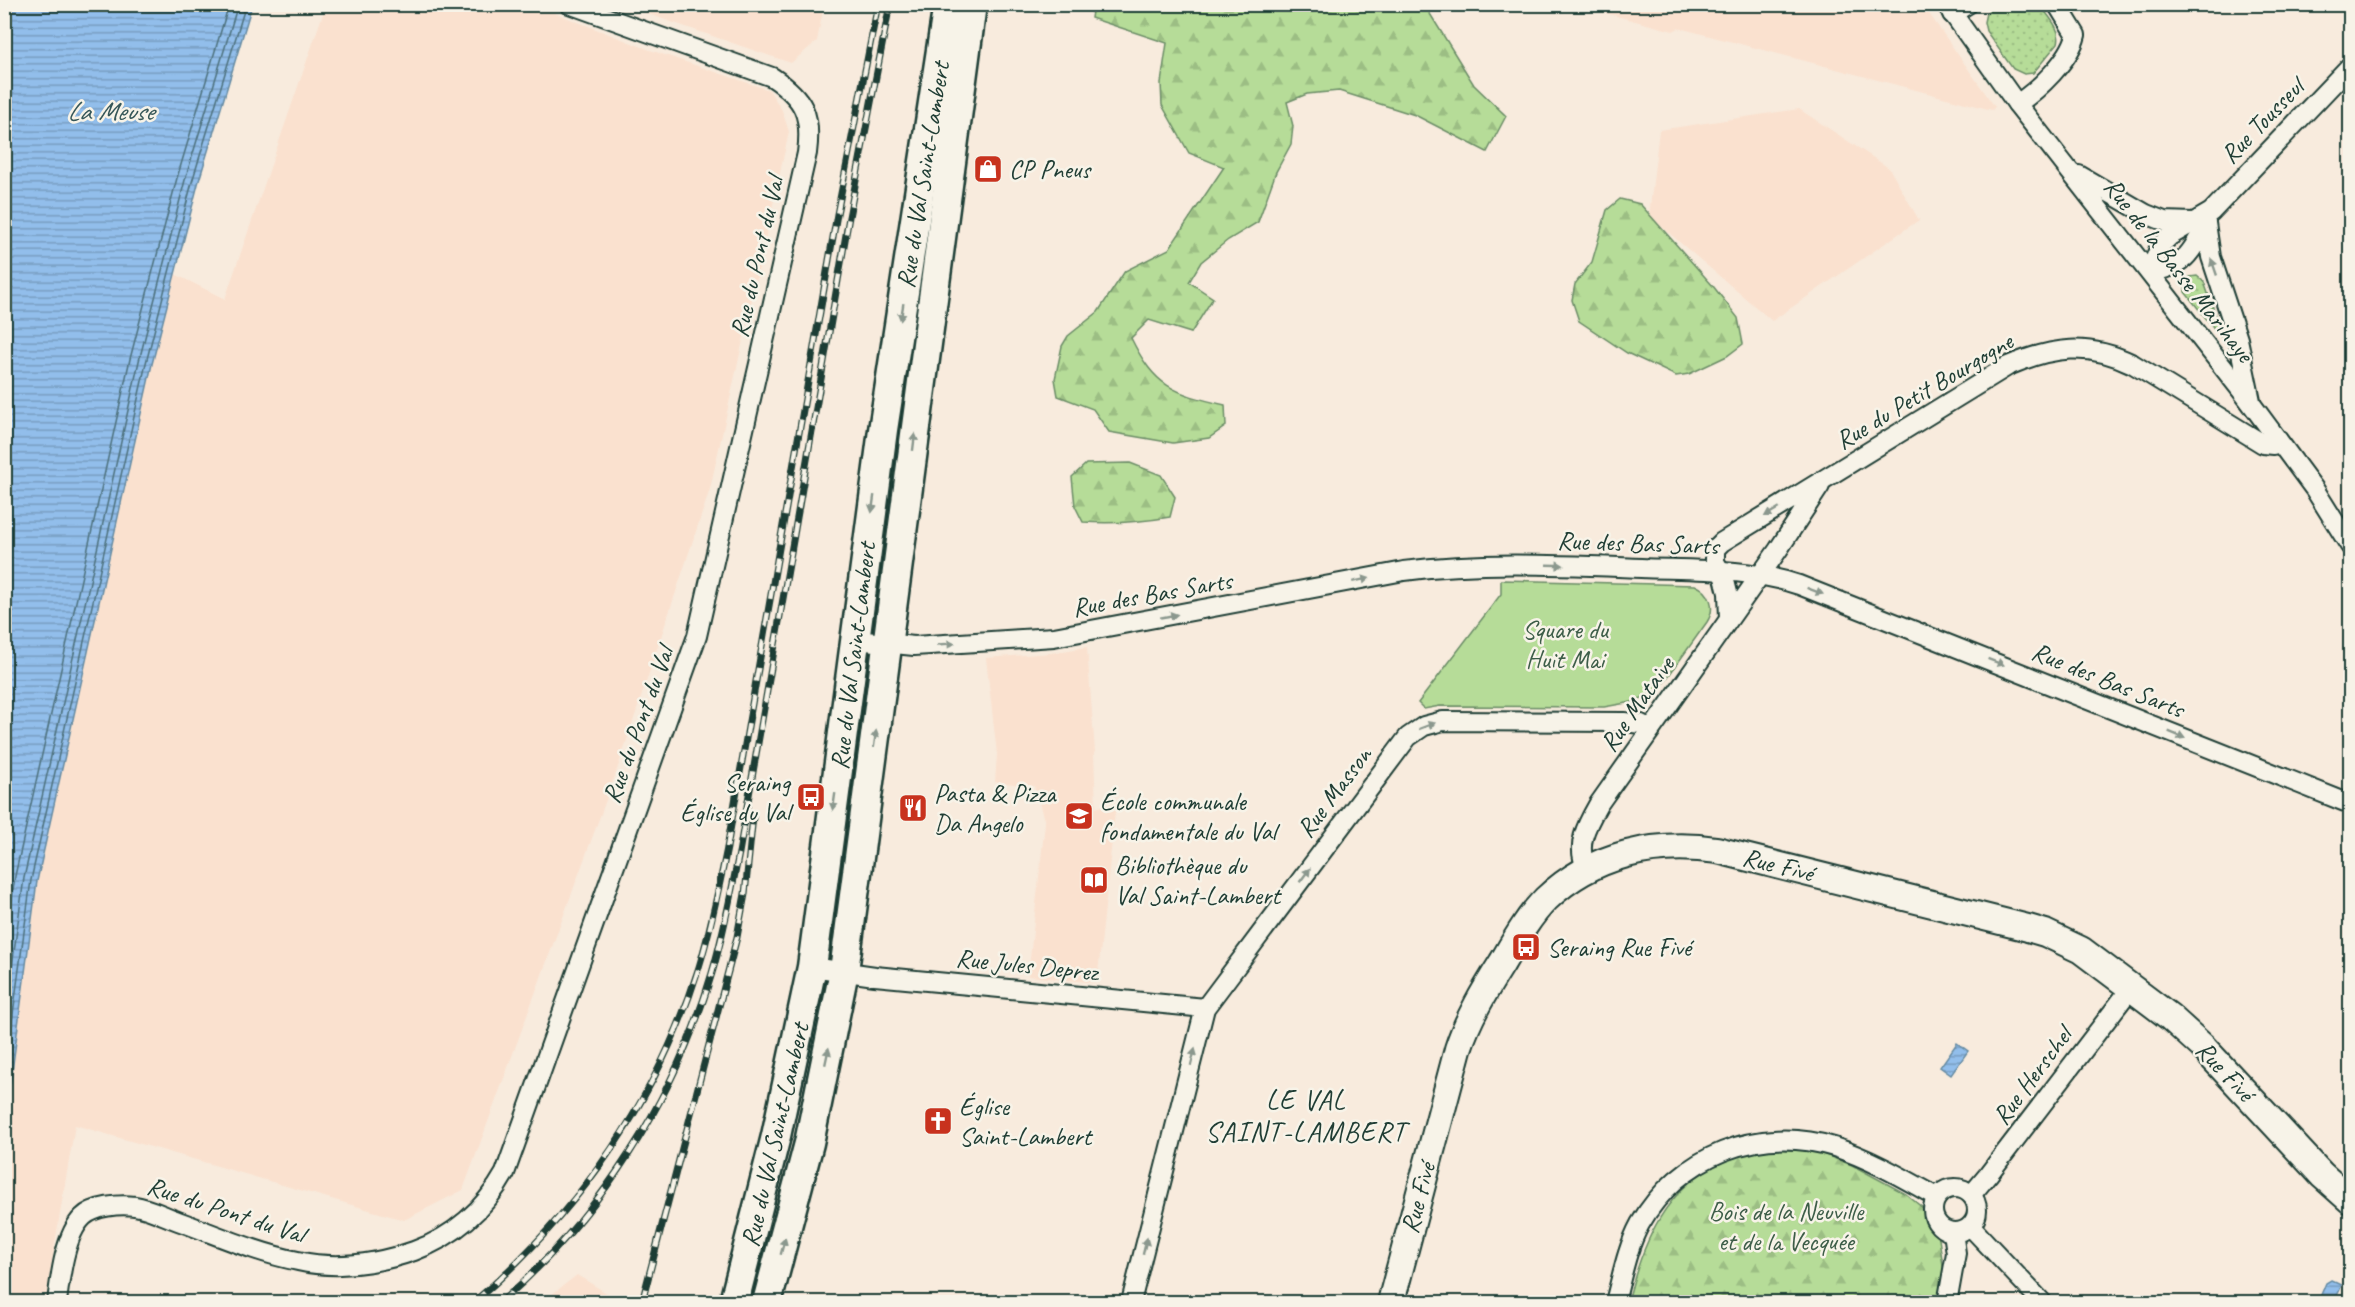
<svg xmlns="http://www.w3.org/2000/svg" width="2355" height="1307" viewBox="0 0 2355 1307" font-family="Caveat,sans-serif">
	<defs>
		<pattern id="grass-dots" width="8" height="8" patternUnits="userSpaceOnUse" patternTransform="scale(1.5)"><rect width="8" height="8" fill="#b6dc98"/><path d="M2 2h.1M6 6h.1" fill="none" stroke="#9cbe84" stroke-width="1.8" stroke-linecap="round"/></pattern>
		<pattern id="forest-firs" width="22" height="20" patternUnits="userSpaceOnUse" patternTransform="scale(1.5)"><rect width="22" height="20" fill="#b6dc98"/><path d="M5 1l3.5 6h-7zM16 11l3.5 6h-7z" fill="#9cbe84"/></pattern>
		<pattern id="water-rules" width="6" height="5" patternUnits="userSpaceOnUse" patternTransform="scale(1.5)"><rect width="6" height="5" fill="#92beeb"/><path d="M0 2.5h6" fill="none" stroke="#779cbf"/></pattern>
	</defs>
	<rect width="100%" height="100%" fill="#f8ebdd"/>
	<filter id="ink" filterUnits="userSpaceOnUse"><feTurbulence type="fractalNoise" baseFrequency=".0167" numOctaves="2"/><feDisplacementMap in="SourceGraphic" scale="12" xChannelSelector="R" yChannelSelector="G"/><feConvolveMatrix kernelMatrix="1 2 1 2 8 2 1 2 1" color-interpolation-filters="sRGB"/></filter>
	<g filter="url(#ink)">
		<g fill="#fae1cf">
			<path d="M326 5H534L650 50 769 90 782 110 789 132 710 489 617 770 463 1190 404 1220 75 1125 45 1302H5L4 1157 10 1087 37 881 152 364 175 274 225 299Z"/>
			<path d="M622 5H824L817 41 791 63Z"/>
			<path d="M1575 5H1923L1995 107 1992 110 1679 28 1673 31Z"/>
			<path d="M1799 109 1889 168 1919 220 1772 321 1649 216 1659 130Z"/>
			<path d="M1087 647 1095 752 1094 753 1096 808 1116 802 1097 983 1028 976 1045 823 1034 786 995 782 997 754 986 658 1051 653Z"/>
			<path d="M577 1275 613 1297 612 1302H542Z"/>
		</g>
		<g fill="url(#grass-dots)" stroke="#6a8c66" stroke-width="1.5">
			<path d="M1997 5H2040C2048 16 2062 29 2058 43L2033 73 2024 74 2013 69 1986 31 1984 22 1986 13Z"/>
			<path d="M2197 276 2204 282 2225 342 2185 292V281L2190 277Z"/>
		</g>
		<g fill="url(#forest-firs)" stroke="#6a8c66" stroke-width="1.5">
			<path d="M1093 5H1427V9L1474 85 1506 116 1487 152 1415 115 1339 91 1307 94 1287 102 1293 126 1291 144 1276 172 1258 222 1228 240 1201 262 1189 282 1213 298 1191 333 1149 320 1131 338C1155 387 1173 393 1225 405L1226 426 1209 438 1173 443 1109 432 1093 409 1058 396 1055 379 1062 346 1068 336 1098 312 1125 271 1169 249 1224 167 1189 153 1162 105 1161 83 1167 43 1091 18Z"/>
			<path d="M1620 199 1640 204 1713 286 1738 318 1743 344 1727 356 1689 374 1676 376 1627 353 1579 321 1572 300 1575 284 1592 262 1607 210Z"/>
			<path d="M1130 463 1161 475 1175 497 1170 517C1141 522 1112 524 1083 522L1075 506 1072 477 1086 464Z"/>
			<path d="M1782 1149 1815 1151 1852 1165 1906 1194 1924 1209 1939 1239 1944 1272 1939 1302H1628C1644 1235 1672 1173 1745 1153 1757 1150 1770 1150 1782 1149Z"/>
		</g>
		<path fill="#b6dc98" stroke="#6a8c66" stroke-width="1.5" d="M1501 580 1695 585C1711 592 1716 608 1707 622L1662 685 1649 695 1632 702 1604 707 1440 706 1424 709 1418 703 1501 594Z"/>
		<g fill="url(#water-rules)" stroke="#648aa2" stroke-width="1.5">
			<path d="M5 4 252 5 198 184 152 364 37 881 10 1087 5 1157Z"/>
			<path d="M1957 1043 1968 1051 1951 1075 1940 1067Z"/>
			<path d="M2331 1280 2342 1285 2334 1302H2318L2326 1283Z"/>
		</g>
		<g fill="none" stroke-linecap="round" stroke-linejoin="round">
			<g stroke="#4d717d" stroke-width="1.5">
				<path d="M4 957 15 876 130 359 177 178 229 4"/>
				<path d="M4 1025 24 878 139 361 185 180 238 4"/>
				<path d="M4 1081 31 880 146 363 192 182 246 4"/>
			</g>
			<g stroke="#1f3d34" stroke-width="22">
				<g id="street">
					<path d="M1946 4 2017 104 2244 394 2315 490 2350 546"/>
					<path d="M1952 14 1968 4"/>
					<path d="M2017 104C2038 90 2070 60 2076 35L2057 4"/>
					<path d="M2079 175 2146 214 2164 221 2193 222"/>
					<path d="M2206 223 2211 257 2238 339 2251 401"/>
					<path d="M2150 272 2160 246 2170 236 2211 212 2350 66"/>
					<path d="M2150 272C2183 268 2192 253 2206 224"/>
					<path d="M1729 618 1728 593 1724 577 1715 562V549L1722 542 2008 366C2053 347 2088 342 2133 364L2263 444 2273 445 2279 442"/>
					<path d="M856 640 914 646 1054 637 1404 571C1483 561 1561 565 1641 568 1693 570 1749 568 1799 585L2350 804"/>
					<path d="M1587 869C1575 846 1586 826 1598 805L1778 550 1820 486"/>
					<path d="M812 967 875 976 1205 1008"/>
					<circle cx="1955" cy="1210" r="22"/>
					<path d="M1972 1194 1988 1175 2131 988"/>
					<path d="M1971 1227 2042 1302"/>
					<path d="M1948 1298 1956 1253 1953 1232"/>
					<path d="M57 1302C60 1278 65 1234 83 1217 94 1206 120 1204 135 1206 149 1208 164 1216 178 1221 217 1235 257 1253 298 1261 338 1270 376 1264 414 1251 453 1237 485 1209 505 1173L697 636 807 153C812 115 804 98 772 77L569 4"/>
					<path d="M1131 1302 1205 1008 1408 737 1424 726 1443 721 1624 722 1641 724 1651 729"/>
					<path d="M1615 1302C1622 1276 1627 1248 1640 1224 1679 1156 1758 1124 1834 1147 1871 1159 1903 1178 1937 1197"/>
				</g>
			</g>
			<g stroke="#1f3d34" stroke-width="30">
				<path id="secondary" d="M1391 1302 1458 1049C1468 1018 1485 990 1502 963 1515 941 1528 917 1546 899 1593 854 1655 841 1717 850L2028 928 2045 933 2081 950 2170 1017 2202 1046 2322 1175 2350 1200"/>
			</g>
			<g stroke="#1f3d34" stroke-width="33">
				<g id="primary">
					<path d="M734 1302 776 1136 812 967 883 430 948 4"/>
					<path d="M767 1302 809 1143 844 971 972 4"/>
				</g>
			</g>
			<use href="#street" stroke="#f7f3e8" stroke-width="18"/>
			<use href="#secondary" stroke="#f7f3e8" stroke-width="26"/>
			<use href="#primary" stroke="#f7f3e8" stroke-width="28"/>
			<g stroke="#1f3d34" stroke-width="7">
				<g id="rail">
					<path d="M474 1302C578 1212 658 1100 699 967 711 928 719 888 727 848L837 214 878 4"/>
					<path d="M501 1302C600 1216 675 1099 712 973 724 933 731 893 739 853L849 217 890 4"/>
					<path d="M642 1302 737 937 745 894 753 816"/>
				</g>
			</g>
			<use href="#rail" stroke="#f7f3e8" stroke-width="4.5" stroke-dasharray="14" stroke-linecap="butt"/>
		</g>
		<defs><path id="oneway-solid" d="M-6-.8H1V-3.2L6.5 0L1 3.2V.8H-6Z" transform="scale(1.5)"/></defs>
		<g fill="#8b988e">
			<use href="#oneway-solid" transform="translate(2214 267) rotate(-109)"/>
			<use href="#oneway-solid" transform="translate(902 312) rotate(99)"/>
			<use href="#oneway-solid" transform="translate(914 442) rotate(-83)"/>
			<use href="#oneway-solid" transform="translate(873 504) rotate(98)"/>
			<use href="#oneway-solid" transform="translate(1772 512) rotate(149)"/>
			<use href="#oneway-solid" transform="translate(1555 565) rotate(2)"/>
			<use href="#oneway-solid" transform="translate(1361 580) rotate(-12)"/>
			<use href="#oneway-solid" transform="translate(1815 591) rotate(21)"/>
			<use href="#oneway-solid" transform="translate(1169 616) rotate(-10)"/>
			<use href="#oneway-solid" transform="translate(946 644) rotate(-3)"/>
			<use href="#oneway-solid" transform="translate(1996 662) rotate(21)"/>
			<use href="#oneway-solid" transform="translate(1427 726) rotate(-21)"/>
			<use href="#oneway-solid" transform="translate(2177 735) rotate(22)"/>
			<use href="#oneway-solid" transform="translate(875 739) rotate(-82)"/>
			<use href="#oneway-solid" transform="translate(834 802) rotate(98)"/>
			<use href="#oneway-solid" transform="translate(1305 875) rotate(-53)"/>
			<use href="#oneway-solid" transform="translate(827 1056) rotate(-78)"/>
			<use href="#oneway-solid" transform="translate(1193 1057) rotate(-76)"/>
			<use href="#oneway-solid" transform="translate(783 1246) rotate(-75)"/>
			<use href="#oneway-solid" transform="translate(1145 1246) rotate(-76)"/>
		</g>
	</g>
	<defs>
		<g id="shop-square" transform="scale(1.5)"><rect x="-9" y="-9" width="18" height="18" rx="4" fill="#c8321e" stroke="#f7f3e8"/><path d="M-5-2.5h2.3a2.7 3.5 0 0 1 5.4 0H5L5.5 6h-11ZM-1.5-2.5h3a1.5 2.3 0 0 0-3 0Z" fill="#fff"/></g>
		<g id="bus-square" transform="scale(1.5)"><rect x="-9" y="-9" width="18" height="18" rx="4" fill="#c8321e" stroke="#f7f3e8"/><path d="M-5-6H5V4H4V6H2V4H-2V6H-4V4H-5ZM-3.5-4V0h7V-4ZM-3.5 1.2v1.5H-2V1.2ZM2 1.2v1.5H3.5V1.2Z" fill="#fff"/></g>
		<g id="restaurant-square" transform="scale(1.5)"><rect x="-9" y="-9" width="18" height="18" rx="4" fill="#c8321e" stroke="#f7f3e8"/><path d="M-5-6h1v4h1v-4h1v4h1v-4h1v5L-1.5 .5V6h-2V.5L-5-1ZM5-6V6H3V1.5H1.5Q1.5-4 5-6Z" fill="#fff"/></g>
		<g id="school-square" transform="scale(1.5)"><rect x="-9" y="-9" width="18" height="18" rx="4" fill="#c8321e" stroke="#f7f3e8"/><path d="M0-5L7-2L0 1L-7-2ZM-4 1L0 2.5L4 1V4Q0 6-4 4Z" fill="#fff"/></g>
		<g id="library-square" transform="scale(1.5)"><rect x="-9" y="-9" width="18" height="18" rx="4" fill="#c8321e" stroke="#f7f3e8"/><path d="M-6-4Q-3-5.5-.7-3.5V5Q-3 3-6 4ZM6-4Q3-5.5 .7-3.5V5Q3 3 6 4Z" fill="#fff"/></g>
		<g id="church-square" transform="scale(1.5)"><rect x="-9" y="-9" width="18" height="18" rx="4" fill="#c8321e" stroke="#f7f3e8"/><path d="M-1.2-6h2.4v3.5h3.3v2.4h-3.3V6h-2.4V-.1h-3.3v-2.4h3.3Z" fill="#fff"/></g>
	</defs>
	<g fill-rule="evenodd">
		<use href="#shop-square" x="988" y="169"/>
		<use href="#bus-square" x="811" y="797"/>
		<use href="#restaurant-square" x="913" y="808"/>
		<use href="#school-square" x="1079" y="816"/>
		<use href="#library-square" x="1094" y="880"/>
		<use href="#bus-square" x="1526" y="947"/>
		<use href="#church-square" x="938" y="1121"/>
	</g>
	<g text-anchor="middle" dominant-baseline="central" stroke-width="5" stroke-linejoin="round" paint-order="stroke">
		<g font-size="26" fill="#1f3d34" stroke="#f7f3e8">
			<text transform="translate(2262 121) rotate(-46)">Rue Tousseul</text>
			<text transform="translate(923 175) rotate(-81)">Rue du Val Saint-Lambert</text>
			<text transform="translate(757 257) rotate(-77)">Rue du Pont du Val</text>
			<text transform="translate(2179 270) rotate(52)">Rue de la Basse Marihaye</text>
			<text transform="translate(1924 391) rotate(-31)">Rue du Petit Bourgogne</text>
			<text transform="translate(1638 543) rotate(2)">Rue des Bas Sarts</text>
			<text transform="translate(1152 594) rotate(-10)">Rue des Bas Sarts</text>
			<text transform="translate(853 656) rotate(-83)">Rue du Val Saint-Lambert</text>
			<text transform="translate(2108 680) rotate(22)">Rue des Bas Sarts</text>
			<text transform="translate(1637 704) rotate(-55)">Rue Mataive</text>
			<text transform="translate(638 725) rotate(-70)">Rue du Pont du Val</text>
			<text transform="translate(1334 792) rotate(-53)">Rue Masson</text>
			<text transform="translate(1778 865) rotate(14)">Rue Fivé</text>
			<text transform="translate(1027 965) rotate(6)">Rue Jules Deprez</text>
			<text transform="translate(2225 1071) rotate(47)">Rue Fivé</text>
			<text transform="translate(2032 1076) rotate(-53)">Rue Herschel</text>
			<text transform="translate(775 1135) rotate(-77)">Rue du Val Saint-Lambert</text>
			<text transform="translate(1418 1198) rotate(-75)">Rue Fivé</text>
			<text transform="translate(226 1210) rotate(18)">Rue du Pont du Val</text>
		</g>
		<g font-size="26" fill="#1f3d34" stroke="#f7f3e8" text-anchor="start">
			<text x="1009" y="169">CP Pneus</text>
			<text x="790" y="782" text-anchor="end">Seraing<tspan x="790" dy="30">Église du Val</tspan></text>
			<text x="934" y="793">Pasta &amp; Pizza<tspan x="934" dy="30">Da Angelo</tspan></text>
			<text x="1100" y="801">École communale<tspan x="1100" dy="30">fondamentale du Val</tspan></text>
			<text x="1115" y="865">Bibliothèque du<tspan x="1115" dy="30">Val Saint-Lambert</tspan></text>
			<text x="1547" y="947">Seraing Rue Fivé</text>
			<text x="959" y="1106">Église<tspan x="959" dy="30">Saint-Lambert</tspan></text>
		</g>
		<g font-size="26" fill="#3d5d48" stroke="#f7f3e8">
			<text x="1565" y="629">Square du<tspan x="1565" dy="30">Huit Mai</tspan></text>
			<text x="1786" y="1211">Bois de la Neuville<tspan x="1786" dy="30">et de la Vecquée</tspan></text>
		</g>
		<g font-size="27" font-style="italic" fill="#365759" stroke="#f7f3e8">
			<text x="110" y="111">La Meuse</text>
		</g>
		<g font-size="28" letter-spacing="1.5" fill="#1f3d34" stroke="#f7f3e8">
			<text x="1306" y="1099">LE VAL<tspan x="1306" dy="32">SAINT-LAMBERT</tspan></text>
		</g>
	</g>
	<rect width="2355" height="1307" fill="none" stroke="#f7f3e8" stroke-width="24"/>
	<rect x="12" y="12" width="2331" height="1283" fill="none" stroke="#1f3d34" stroke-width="2" filter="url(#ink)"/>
</svg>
